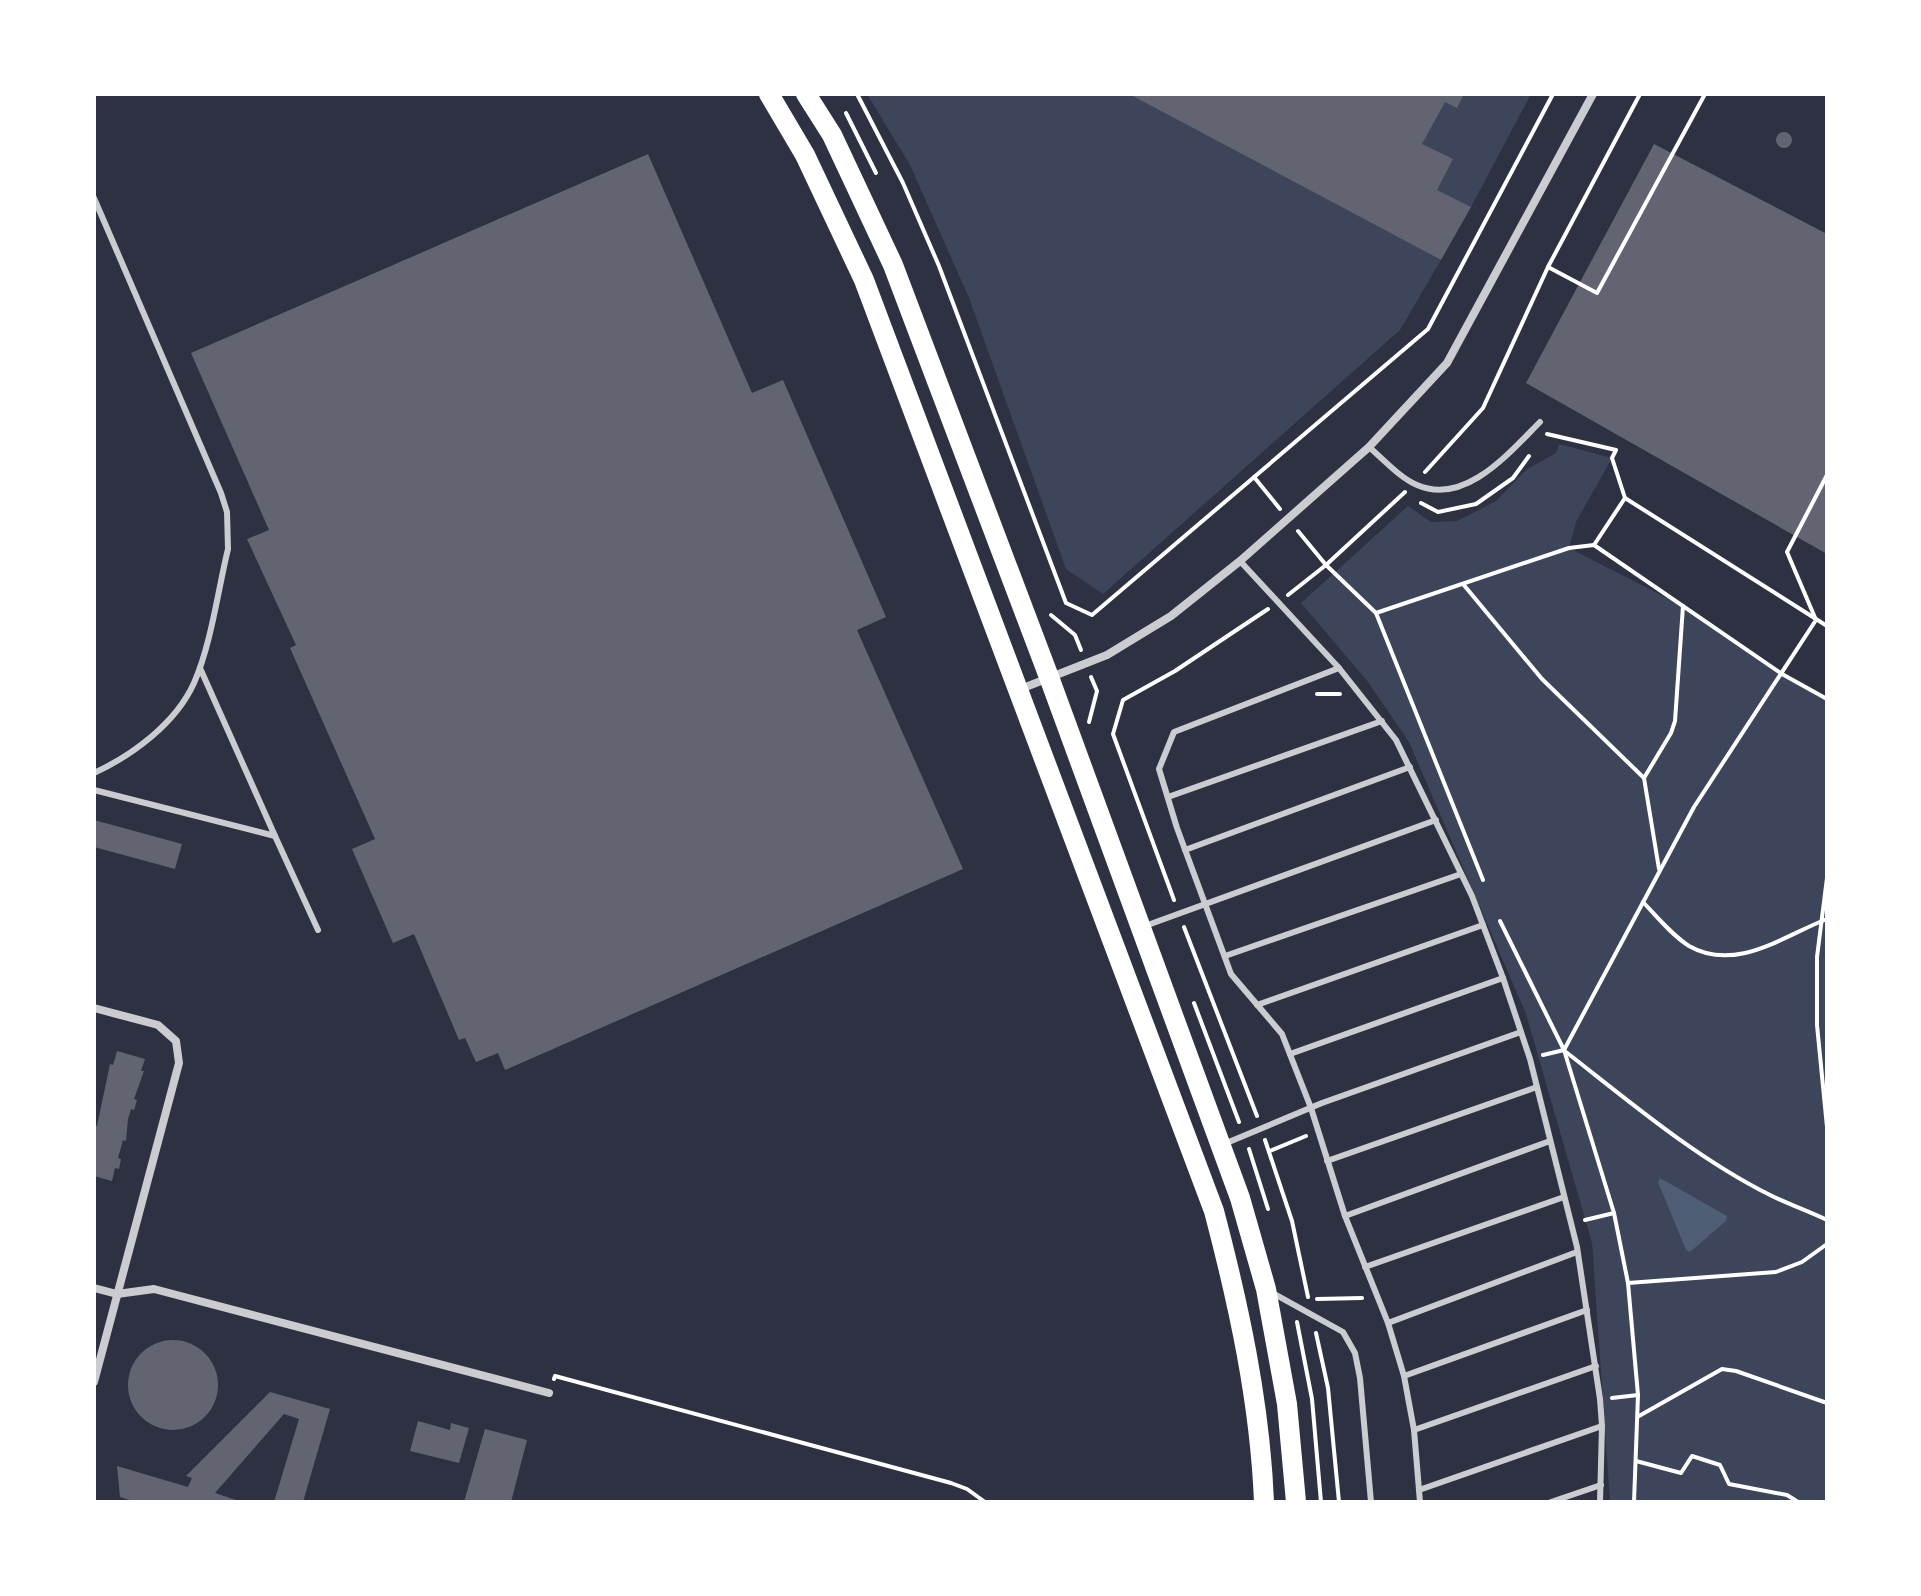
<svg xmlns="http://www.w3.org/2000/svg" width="1921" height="1596" viewBox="0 0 1921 1596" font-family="'Open Sans',sans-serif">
	<rect width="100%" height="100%" fill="#2d3142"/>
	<g fill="#3c4559">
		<path d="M867 94H1129L1441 260 1400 330 1103 594 1066 569 969 298 910 165Z"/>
		<path d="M1131 94H1531L1471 207Z"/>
		<path d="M1559 444 1612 458 1576 522 1569 548 1683 606 1782 674 1827 699V1502H1610L1592 1243 1526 1014 1409 742 1368 682 1301 603 1408 506 1431 522 1457 521 1496 501 1527 469 1556 453Z"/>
	</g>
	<path fill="#4f5d75" d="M1660 1178 1727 1216 1726 1221 1690 1252 1686 1250 1658 1182Z"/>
	<g fill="#626471">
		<path d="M1129 94H1464L1457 108 1445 102 1422 144 1453 159 1437 190 1471 207 1441 260Z"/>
		<circle cx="1784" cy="140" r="8"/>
		<path d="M1654 144 1827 234V554L1526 383Z"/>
		<path d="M648 154 752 393 783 380 886 617 857 630 963 869 505 1070 498 1053 476 1062 465 1038 459 1040 414 934 393 943 352 849 375 839 290 648 296 645 247 539 269 530 191 353Z"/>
		<path d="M94 820 182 844 175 869 94 847Z"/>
		<path d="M117 1051 145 1059 141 1071H144L134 1099 137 1100 134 1110 131 1109 128 1119 126 1141 123 1140 118 1158 121 1159 119 1169 115 1168 112 1181 94 1176V1125L97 1126 110 1064 113 1065Z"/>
		<circle cx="173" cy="1385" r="45"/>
		<path d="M270 1392 330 1409 303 1502H274L299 1419 284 1414 215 1493 242 1502H136L120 1497 117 1466 188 1487 192 1478 186 1476Z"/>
		<path d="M418 1421 450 1430 451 1423 469 1428 459 1463 410 1451Z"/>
		<path d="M485 1429 527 1440 511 1502H464Z"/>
	</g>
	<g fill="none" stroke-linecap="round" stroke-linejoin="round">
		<g stroke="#fff" stroke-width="4">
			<path d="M857 94 903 183 939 266 1066 603 1092 615 1428 329 1553 94"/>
			<path d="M846 113 876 173"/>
			<path d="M1548 267 1597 293 1705 94"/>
			<path d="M1547 434 1616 450 1612 458 1625 498 1827 626"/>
			<path d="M1425 472 1483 408 1548 267 1640 94"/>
			<path d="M1254 477 1280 509"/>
			<path d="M1421 503 1438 512 1476 504 1513 478 1529 456"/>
			<path d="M1298 531 1326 565 1376 613 1569 548 1594 545 1782 674 1827 699"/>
			<path d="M1594 545 1625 498"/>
			<path d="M1463 584 1542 679 1644 778 1659 869"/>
			<path d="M1288 595 1326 565 1405 492"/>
			<path d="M1376 613 1483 880"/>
			<path d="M1051 615 1075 635 1081 650"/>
			<path d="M1317 694H1340"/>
			<path d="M1089 722 1097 691 1091 677"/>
			<path d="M1644 778 1671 733 1675 721 1683 606"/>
			<path d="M1827 878 1817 957V1025L1827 1127"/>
			<path d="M1174 900 1113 734 1123 700 1175 671 1268 609"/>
			<path d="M1643 902C1657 917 1672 935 1689 946 1736 973 1785 935 1827 919"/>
			<path d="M1500 921 1564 1050 1614 1213 1628 1283 1638 1395 1634 1502"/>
			<path d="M1184 927 1257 1116"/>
			<path d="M1194 1003 1239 1122"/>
			<path d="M1566 1052C1630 1102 1696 1158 1770 1195 1788 1204 1808 1211 1827 1220"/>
			<path d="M1543 1055 1564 1050 1694 807 1816 620 1787 552 1827 475"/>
			<path d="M1265 1140 1292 1221 1308 1297"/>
			<path d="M1249 1149 1268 1209"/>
			<path d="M1270 1151 1306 1136"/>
			<path d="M1585 1220 1614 1213"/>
			<path d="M1628 1283 1776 1272 1802 1262 1827 1244"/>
			<path d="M1317 1299 1362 1298"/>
			<path d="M1297 1322 1312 1399 1321 1502"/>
			<path d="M1316 1333 1328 1388 1339 1502"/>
			<path d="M554 1379 555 1376 951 1483 967 1489 985 1502"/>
			<path d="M1612 1398 1638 1395"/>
			<path d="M1639 1416 1722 1369 1736 1371 1827 1403"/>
			<path d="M1636 1461 1681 1473 1692 1456 1720 1465 1729 1484 1787 1495 1798 1502"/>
		</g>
		<g stroke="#caccd0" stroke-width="6">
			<path d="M94 198 221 493 227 512 228 549C218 590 211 645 194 683 176 723 133 755 94 773"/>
			<path d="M1369 447C1383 459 1400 478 1417 485 1465 506 1509 453 1540 422"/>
			<path d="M1240 561 1339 668 1396 740 1472 896 1503 978 1530 1059 1577 1247 1600 1399 1602 1426 1600 1502"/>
			<path d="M200 668 275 836"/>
			<path d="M1339 668 1174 732 1159 769 1177 828 1231 974 1282 1034 1311 1108 1345 1216 1388 1323 1404 1376 1414 1430 1420 1502"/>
			<path d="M94 790 275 836 318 930"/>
			<path d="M1168 797 1382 721"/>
			<path d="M1185 850 1410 767"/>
			<path d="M1145 926 1436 820"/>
			<path d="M1225 956 1461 874"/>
			<path d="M1257 1005 1483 925"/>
			<path d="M1290 1054 1503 978"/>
			<path d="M1224 1144 1322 1103 1521 1032"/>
			<path d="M1327 1161 1537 1087"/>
			<path d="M1345 1216 1550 1141"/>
			<path d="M1365 1267 1564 1197"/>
			<path d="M1271 1292 1343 1332 1355 1353 1360 1378 1371 1502"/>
			<path d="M1388 1323 1577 1252"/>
			<path d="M1404 1376 1587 1310"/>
			<path d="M1414 1430 1596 1366"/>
			<path d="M1419 1490 1602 1426"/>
			<path d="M1551 1502 1601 1485"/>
		</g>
		<g stroke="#caccd0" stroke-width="8">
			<path d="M1018 690 1107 655 1171 616 1240 561 1369 447 1447 363 1593 94"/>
			<path d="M94 1008 158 1025 176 1041 179 1063 94 1382"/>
			<path d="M94 1288 117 1294 154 1289 549 1393"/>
		</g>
		<g stroke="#fff" stroke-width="20">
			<path d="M769 94 805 155 864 280 1214 1211C1239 1306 1260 1403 1264 1502"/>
			<path d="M806 94 832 135 893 265 1049 677 1240 1198 1266 1289 1287 1404 1296 1502"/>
		</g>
	</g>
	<rect width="1921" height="1596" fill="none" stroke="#ffffff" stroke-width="192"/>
</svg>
